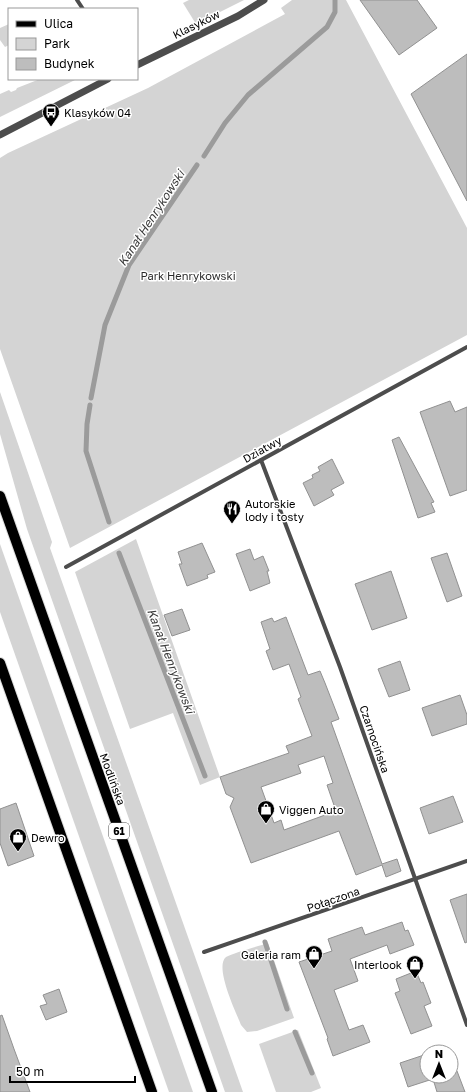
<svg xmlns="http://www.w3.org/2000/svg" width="467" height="1092" viewBox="0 0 467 1092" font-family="'Golos Text',sans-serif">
	<rect width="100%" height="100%" fill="#fff"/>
	<g fill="#d4d4d4">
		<path d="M189 0H244L196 24 183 3Z"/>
		<path d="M292 0H346L467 228V335L70 548 0 349V158L8 153 148 88 285 14 281 8Z"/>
		<path d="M9 24V45L5 47 0 40V28Z"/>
		<path d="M40 79H77L0 117V94L9 90 11 92 16 90 17 88Z"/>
		<path d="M0 392 52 542 50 548 243 1092H225L27 529 0 434Z"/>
		<path d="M136 539 220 777 200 785 173 713 130 729 75 572Z"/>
		<path d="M0 544 193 1092H169L0 612Z"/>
		<path d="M268 943 294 1018 257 1031 247 1032 241 1025C236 1012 214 967 226 957 233 953 259 946 268 943Z"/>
		<path d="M298 1030 321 1088 311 1092H276L259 1044Z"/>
	</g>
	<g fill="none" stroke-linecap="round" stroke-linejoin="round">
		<g stroke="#9b9b9b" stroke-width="5">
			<path d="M204 156 225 123 248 95 327 27 335 12V0"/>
			<path d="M91 398 105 325 129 265 197 165"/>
			<path d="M90 405 87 424 86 451 109 522"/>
			<path d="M119 553 205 776"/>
			<path d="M265 942 287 1009"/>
			<path d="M295 1032 312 1073"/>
		</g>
	</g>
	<g fill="#bdbdbd" stroke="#919191" fill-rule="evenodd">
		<path d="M360 0H417L437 28 399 55Z"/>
		<path d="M467 54V201L411 94Z"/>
		<path d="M450 401 455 412 467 407V490L450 496 420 412Z"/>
		<path d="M399 437 434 502 431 503 435 512 418 518 392 440Z"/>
		<path d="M332 459 344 483 331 490 334 495 314 506 303 483 313 478 312 475 320 471 318 467Z"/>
		<path d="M202 543 215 572 207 575 208 578 187 586 179 564H182L178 552Z"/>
		<path d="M250 549 254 560 263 556 269 571H267L270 583 250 591 236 554Z"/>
		<path d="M447 553 462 596 447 602 431 558Z"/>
		<path d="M391 571 407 618 372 630 355 584Z"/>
		<path d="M182 609 190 630 172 636 164 615Z"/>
		<path d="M286 617 308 675 320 671 325 683 339 719 331 722 382 864 397 859 401 871 386 877 382 865 356 875 339 831 251 863 230 807 234 798 226 794 220 777 289 753 286 746 312 736 298 699 301 697 289 664 273 670 266 651 270 649 261 622 272 618 274 622ZM324 756 333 783 327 785 336 811 284 830 281 820 274 823 261 787 301 773 298 765Z"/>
		<path d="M400 661 410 690 389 697 378 669Z"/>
		<path d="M460 695 467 715V724L432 736 422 708Z"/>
		<path d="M453 796 463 822 429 834 420 808Z"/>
		<path d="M16 803 34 856 8 866 0 843V809Z"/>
		<path d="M467 894V942L465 943 450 900Z"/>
		<path d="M402 922 405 931 408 930 414 945 390 954 387 945 350 959 358 981 334 990 349 1030 363 1025 370 1042 333 1056 327 1039 328 1038 299 962 332 951 328 939 362 927 365 935Z"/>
		<path d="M416 971 421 983 423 982 431 1003 424 1006 432 1026 411 1034 395 993 400 991 396 979Z"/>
		<path d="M59 989 67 1012 46 1020 40 1006 47 1004 43 995Z"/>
		<path d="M2 1015 14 1049 30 1092H0V1016Z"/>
		<path d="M427 1054V1076H442L408 1087 400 1063Z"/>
		<path d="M457 1071 465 1092H437L433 1079 442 1076H451V1073Z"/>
	</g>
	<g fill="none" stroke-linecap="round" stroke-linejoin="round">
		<g stroke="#dbdbdb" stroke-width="12">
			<g id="primary">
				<path d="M0 496 212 1092"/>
				<path d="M0 663 152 1092"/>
			</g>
		</g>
		<g stroke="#4d4d4d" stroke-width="4">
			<path d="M77 0 83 9"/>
			<path d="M261 460 340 667 467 1025"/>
			<path d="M66 567 467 347"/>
			<path d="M204 952 467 861"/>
		</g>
		<g stroke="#4d4d4d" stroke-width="7">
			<path d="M137 65 238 16 264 0"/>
			<path d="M0 135 108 79"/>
		</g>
		<use href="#primary" stroke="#000" stroke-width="10"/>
	</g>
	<defs>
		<g id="bus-pin" transform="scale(0.9)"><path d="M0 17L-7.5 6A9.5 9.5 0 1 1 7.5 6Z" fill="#000" stroke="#fff"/><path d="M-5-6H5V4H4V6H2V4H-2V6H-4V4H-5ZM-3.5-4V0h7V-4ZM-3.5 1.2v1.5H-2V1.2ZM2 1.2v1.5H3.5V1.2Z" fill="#fff"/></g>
		<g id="restaurant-pin" transform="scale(0.9)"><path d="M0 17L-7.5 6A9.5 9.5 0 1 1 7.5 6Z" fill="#000" stroke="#fff"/><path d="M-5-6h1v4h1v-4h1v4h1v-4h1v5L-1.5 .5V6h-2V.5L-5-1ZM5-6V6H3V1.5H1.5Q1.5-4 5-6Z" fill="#fff"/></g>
		<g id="shop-pin" transform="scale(0.9)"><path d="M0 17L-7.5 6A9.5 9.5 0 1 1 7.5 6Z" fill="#000" stroke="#fff"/><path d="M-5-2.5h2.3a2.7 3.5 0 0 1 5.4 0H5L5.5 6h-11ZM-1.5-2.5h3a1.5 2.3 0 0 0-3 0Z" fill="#fff"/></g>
	</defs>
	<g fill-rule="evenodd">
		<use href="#bus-pin" x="51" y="112"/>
		<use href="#restaurant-pin" x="232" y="509"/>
		<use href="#shop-pin" x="266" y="809"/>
		<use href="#shop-pin" x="18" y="837"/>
		<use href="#shop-pin" x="314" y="954"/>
		<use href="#shop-pin" x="415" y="964"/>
	</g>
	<g text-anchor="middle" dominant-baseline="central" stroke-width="3" stroke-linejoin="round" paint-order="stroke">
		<rect fill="#fff" stroke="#4c4c4c" stroke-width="1" x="109" y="823" width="20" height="16" rx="3"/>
		<g font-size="10" font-weight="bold" fill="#000">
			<text x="119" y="831">61</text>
		</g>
		<g font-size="11" fill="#000" stroke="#fff">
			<text transform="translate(196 24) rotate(-26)">Klasyków</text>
			<text transform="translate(262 449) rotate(-29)">Dziatwy</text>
			<text transform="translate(375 739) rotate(71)">Czarnocińska</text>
			<text transform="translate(113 779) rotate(70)">Modlińska</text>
			<text transform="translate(333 899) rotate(-19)">Połączona</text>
		</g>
		<g font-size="11" fill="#000" stroke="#fff" text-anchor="start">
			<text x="64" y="112">Klasyków 04</text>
			<text x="245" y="503">Autorskie<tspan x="245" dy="13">lody i tosty</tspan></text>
			<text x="279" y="809">Viggen Auto</text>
			<text x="31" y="837">Dewro</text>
			<text x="301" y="954" text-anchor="end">Galeria ram</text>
			<text x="402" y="964" text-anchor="end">Interlook</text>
		</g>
		<g font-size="11" fill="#2b2b2b" stroke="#fff">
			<text x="188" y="275">Park Henrykowski</text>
		</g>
		<g font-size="12" font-style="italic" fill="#3c3c3c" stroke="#fff">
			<text transform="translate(151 218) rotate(-57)">Kanał Henrykowski</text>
			<text transform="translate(171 661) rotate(69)">Kanał Henrykowski</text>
		</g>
	</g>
	<rect x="8" y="8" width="130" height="72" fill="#ffffff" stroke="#999999"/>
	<rect x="16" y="21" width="20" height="6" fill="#000000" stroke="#999999"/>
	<text x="44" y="28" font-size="12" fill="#000000">Ulica</text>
	<rect x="16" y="38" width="20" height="12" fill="#d4d4d4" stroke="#999999"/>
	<text x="44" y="48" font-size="12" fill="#000000">Park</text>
	<rect x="16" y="58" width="20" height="12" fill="#bdbdbd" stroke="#999999"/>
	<text x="44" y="68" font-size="12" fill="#000000">Budynek</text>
	<g transform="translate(439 1064)"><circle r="19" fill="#ffffff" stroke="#999999"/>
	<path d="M0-3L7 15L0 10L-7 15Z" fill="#000000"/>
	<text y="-6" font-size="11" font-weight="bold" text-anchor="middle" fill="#000000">N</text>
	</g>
	<path d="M10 1076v6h125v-6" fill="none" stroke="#000000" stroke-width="2"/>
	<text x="16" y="1076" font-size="12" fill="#000000" stroke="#ffffff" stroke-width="3" paint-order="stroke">50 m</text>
</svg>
